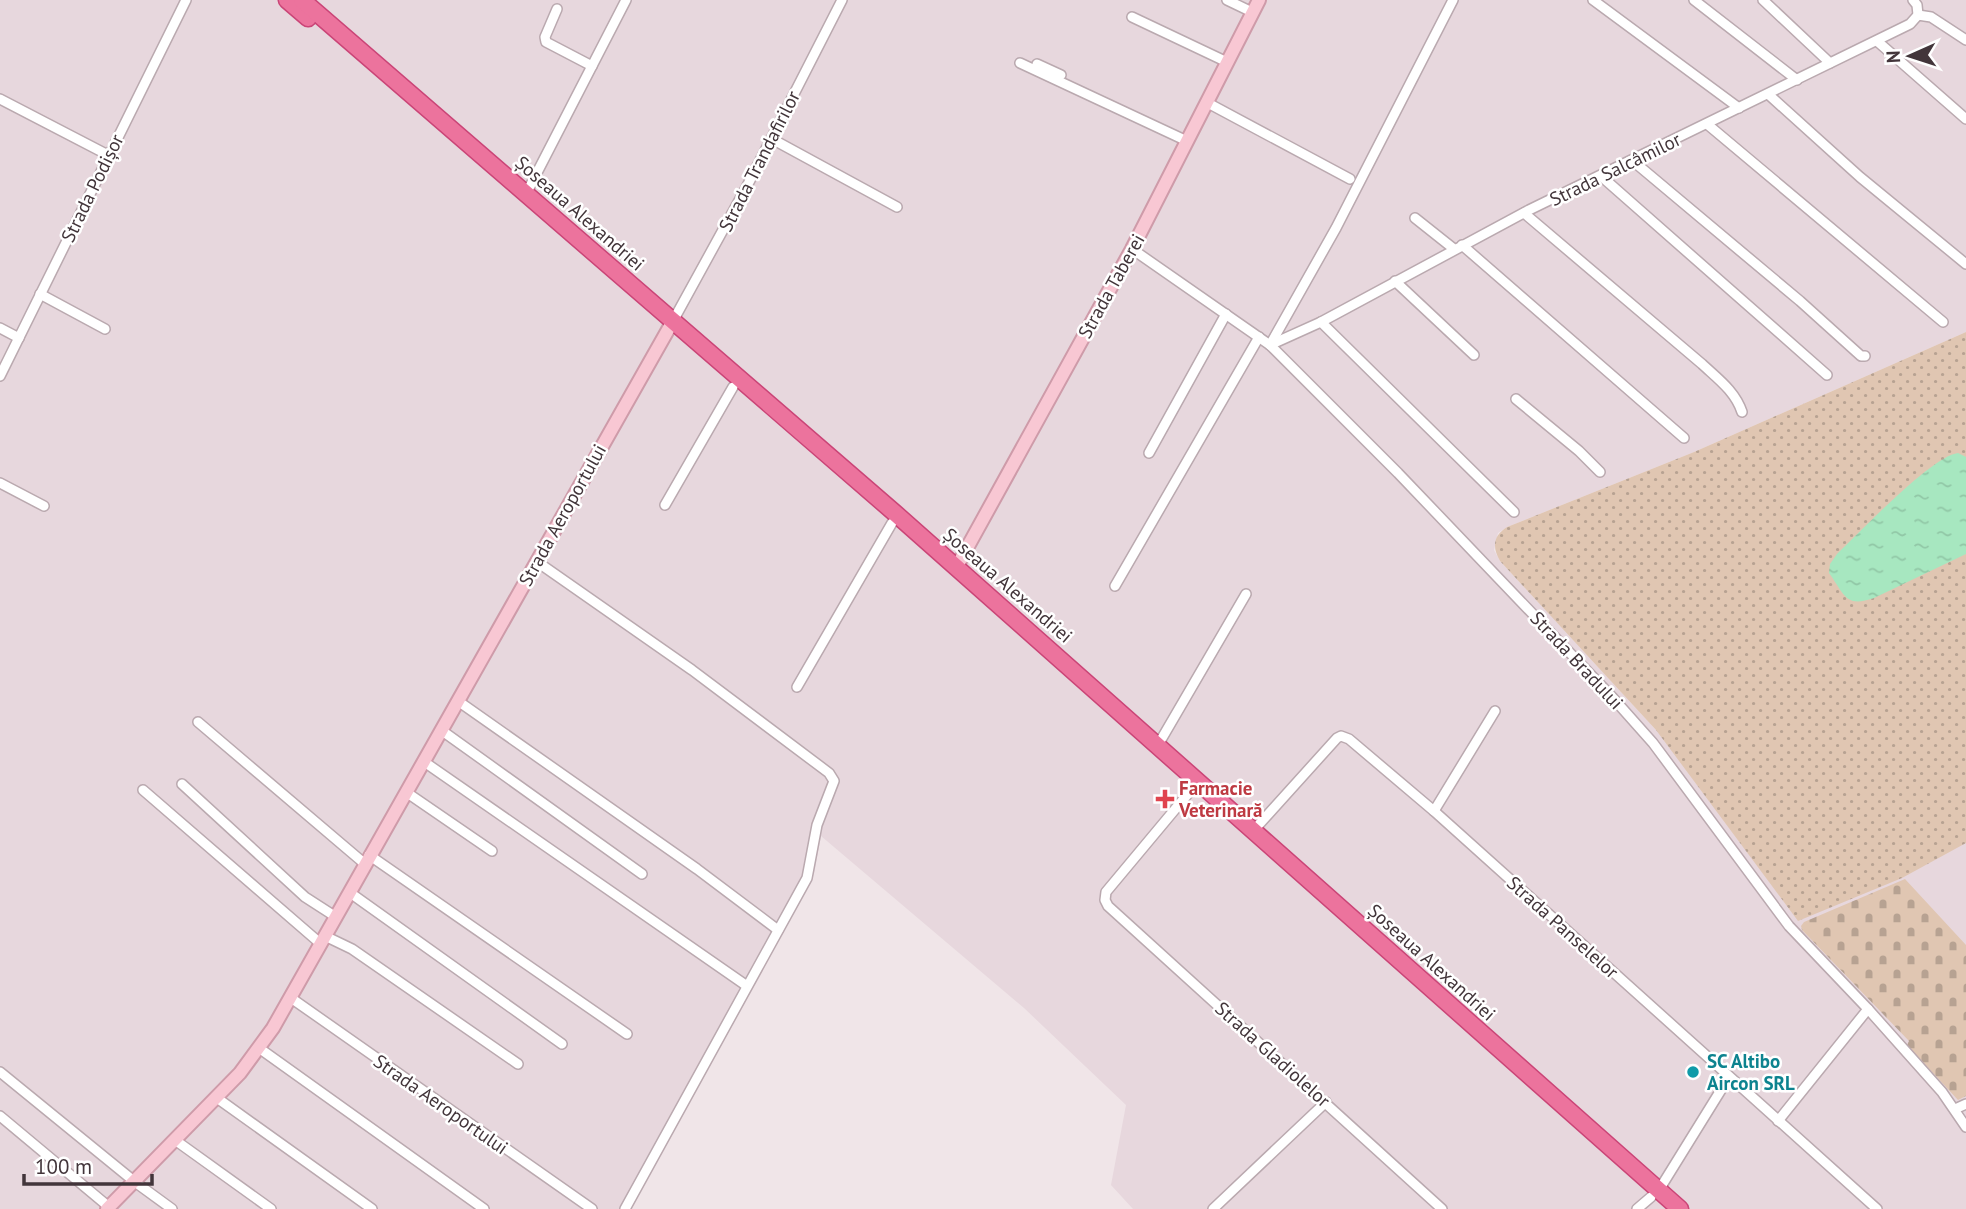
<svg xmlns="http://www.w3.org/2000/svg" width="1966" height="1209" viewBox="0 0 1966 1209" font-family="'PT Sans',sans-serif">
	<defs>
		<pattern id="grass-dots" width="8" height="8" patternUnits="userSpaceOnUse" patternTransform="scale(1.75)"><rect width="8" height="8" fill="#e0c6b2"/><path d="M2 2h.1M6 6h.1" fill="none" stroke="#b7a292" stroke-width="1.8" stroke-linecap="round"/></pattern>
		<pattern id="cemetery-stones" width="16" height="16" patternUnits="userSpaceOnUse" patternTransform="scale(1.75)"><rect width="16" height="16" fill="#e0c6b2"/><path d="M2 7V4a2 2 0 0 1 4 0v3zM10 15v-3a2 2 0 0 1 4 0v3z" fill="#b7a292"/></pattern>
		<pattern id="water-ripples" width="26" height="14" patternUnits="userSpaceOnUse" patternTransform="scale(1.75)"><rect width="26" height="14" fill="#a7e7c0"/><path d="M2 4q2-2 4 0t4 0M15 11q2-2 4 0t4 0" fill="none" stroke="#91c7a6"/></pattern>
	</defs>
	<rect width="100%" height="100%" fill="#f0e5e8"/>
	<path fill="#e7d7dd" d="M0 0H1966V332L1694 452 1507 527 1498 533 1494 550 1500 561 1656 730 1966 843V1209H1133L1111 1185 1126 1105 1024 1008 821 836 814 874 629 1209H0Z"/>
	<path fill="url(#grass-dots)" d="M1966 332V843L1902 878 1798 921 1656 730 1500 561C1492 547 1493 536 1507 527L1694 452Z"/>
	<path fill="url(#cemetery-stones)" d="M1905 879 1966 945V1096L1958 1100 1907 1045 1909 1041 1802 930 1801 926 1804 922Z"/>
	<path fill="url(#water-ripples)" d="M1958 453 1966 457V554L1874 598C1845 608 1845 595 1829 573L1830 564 1837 554C1859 533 1932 456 1958 453Z"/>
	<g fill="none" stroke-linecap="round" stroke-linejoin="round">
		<g stroke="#baa9af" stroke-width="12">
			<g id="street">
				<path d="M1227 0 1252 12"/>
				<path d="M1593 0 1739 108"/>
				<path d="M1694 0 1797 80"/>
				<path d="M1763 0 1830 63"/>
				<path d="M557 9 545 37 546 42 592 66"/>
				<path d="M1918 15 1931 17 1966 40"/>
				<path d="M1132 17 1227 62"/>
				<path d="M1877 41 1966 119"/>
				<path d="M1020 63 1187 141"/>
				<path d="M1037 64 1061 75"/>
				<path d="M1768 94 1860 177 1966 264"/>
				<path d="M0 99 108 155"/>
				<path d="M1206 102 1350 179"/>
				<path d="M1707 124 1943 322"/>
				<path d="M772 139 897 207"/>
				<path d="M1633 161 1800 301 1861 356H1865"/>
				<path d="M1601 176 1827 375"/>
				<path d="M526 194 626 0"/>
				<path d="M1524 213 1702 364C1718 379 1735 391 1742 412"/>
				<path d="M1415 218 1454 249"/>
				<path d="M1462 245 1684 438"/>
				<path d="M1132 249 1270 345 1398 473 1613 698 1653 743 1789 926 1868 1009 1942 1092 1966 1127"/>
				<path d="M1395 281 1474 355"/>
				<path d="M40 294 105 329"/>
				<path d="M673 321 746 188 842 0"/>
				<path d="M1321 322 1514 512"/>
				<path d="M0 328 19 338"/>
				<path d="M1270 345 1321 322 1529 210 1910 24 1918 15 1917 5 1913 0"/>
				<path d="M1270 345 1336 228 1453 0"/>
				<path d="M0 376 186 0"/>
				<path d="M1516 399 1579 451 1600 472"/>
				<path d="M1149 453 1226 314"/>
				<path d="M0 483 44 506"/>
				<path d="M665 505 733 387"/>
				<path d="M536 561 692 670 829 773 834 781 817 825 807 878 625 1209"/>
				<path d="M1115 586 1259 337"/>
				<path d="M797 687 892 523"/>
				<path d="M458 701 697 869 778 930"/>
				<path d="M198 722 365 864"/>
				<path d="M441 730 642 874"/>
				<path d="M1158 745 1246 594"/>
				<path d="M423 761 747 986"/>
				<path d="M182 784 305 897 336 917"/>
				<path d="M1192 789 1106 892 1105 900 1108 906 1442 1209"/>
				<path d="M143 790 321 944"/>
				<path d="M406 792 492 851"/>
				<path d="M1434 811 1495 711"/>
				<path d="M1253 831 1337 738 1341 736 1349 739 1434 811 1877 1209"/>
				<path d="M369 855 627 1034"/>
				<path d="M349 892 562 1044"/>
				<path d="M325 936 352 949 518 1064"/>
				<path d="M291 998 592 1209"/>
				<path d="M259 1048 484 1209"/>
				<path d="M0 1072 135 1182 172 1209"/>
				<path d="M217 1098 372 1209"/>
				<path d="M1955 1109 1966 1104"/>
				<path d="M0 1116 109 1207"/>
				<path d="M1778 1121 1868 1009"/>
				<path d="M175 1140 271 1209"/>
				<path d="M1659 1190 1729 1077"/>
				<path d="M1213 1209 1326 1102"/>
				<path d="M1637 1209 1651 1197"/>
			</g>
		</g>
		<g stroke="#ce9ba9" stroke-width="16">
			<g id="secondary">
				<path d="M956 568 1132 249 1259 0"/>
				<path d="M107 1209 240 1073 273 1028 673 321"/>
			</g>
		</g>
		<g stroke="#ca4577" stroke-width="19">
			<g id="highway">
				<path d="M287 0 308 18"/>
				<path d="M302 0 896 514 1680 1209"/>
			</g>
		</g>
		<use href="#street" stroke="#fff" stroke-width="9"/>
		<use href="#secondary" stroke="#f8c7d3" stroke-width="12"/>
		<use href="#highway" stroke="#ec739d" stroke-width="16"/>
	</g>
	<path fill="#e0444e" stroke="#fff" stroke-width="2.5" d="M1161.5 788.5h7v7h7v7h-7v7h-7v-7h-7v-7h7z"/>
	<circle fill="#0f9aa8" stroke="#fff" stroke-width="2.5" cx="1693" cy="1072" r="7"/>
	<g text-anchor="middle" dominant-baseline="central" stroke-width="5" stroke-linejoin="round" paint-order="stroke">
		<g font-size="19" fill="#42353a" stroke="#fff">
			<text transform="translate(759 161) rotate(-63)">Strada Trandafirilor</text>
			<text transform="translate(1615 169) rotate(-26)">Strada Salcâmilor</text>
			<text transform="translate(92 188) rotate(-64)">Strada Podișor</text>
			<text transform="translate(580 213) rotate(41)">Șoseaua Alexandriei</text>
			<text transform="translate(1111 286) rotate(-61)">Strada Taberei</text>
			<text transform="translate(562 515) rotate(-61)">Strada Aeroportului</text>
			<text transform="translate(1008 585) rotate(41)">Șoseaua Alexandriei</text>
			<text transform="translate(1577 660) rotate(47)">Strada Bradului</text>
			<text transform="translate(1563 927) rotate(42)">Strada Panselelor</text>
			<text transform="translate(1432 962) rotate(42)">Șoseaua Alexandriei</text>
			<text transform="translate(1273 1054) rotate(42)">Strada Gladiolelor</text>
			<text transform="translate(441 1104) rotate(35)">Strada Aeroportului</text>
		</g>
		<g font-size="19" font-weight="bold" fill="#be3a42" stroke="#fff" text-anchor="start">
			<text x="1179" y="788">Farmacie<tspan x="1179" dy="22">Veterinară</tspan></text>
		</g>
		<g font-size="19" font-weight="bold" fill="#0d838f" stroke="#fff" text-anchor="start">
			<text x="1707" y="1061">SC Altibo<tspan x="1707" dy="22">Aircon SRL</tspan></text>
		</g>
	</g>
	<g transform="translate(1910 56) rotate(267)" stroke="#ffffff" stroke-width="5" paint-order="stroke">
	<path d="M0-5L12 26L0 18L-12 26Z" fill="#42353a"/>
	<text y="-10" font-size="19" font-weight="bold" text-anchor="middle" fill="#42353a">N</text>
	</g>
	<path d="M24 1174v10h128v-10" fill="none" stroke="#42353a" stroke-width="3.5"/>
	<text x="35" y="1174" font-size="21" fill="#42353a" stroke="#ffffff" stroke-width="5" paint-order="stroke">100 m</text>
</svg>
